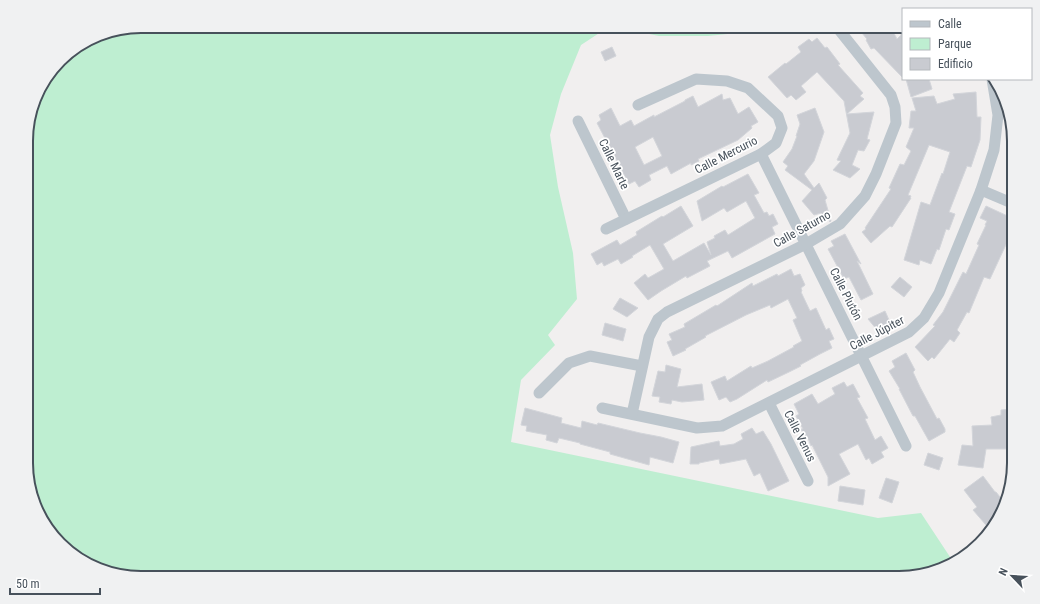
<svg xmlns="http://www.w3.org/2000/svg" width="1040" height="604" viewBox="0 0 1040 604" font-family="'Roboto Condensed',sans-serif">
	<rect width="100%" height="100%" fill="#f1efef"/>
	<path fill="#beeed1" d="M141 26H771L767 30 708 36H659L610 26 581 45 561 94 550 135 558 187 573 253 577 299 548 335 555 345 521 380 511 442 878 518 921 513 954 563 907 578H140L83 563 45 527 27 478V126L38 90 65 55 97 35Z"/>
	<g fill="#c9cbd1" stroke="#d3d5da" fill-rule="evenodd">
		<path d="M856 26H890L897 39 903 33V78L874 48 871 49 866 40 867 39Z"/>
		<path d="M817 38 825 48 827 47 840 64 838 65 863 93 860 96 864 99 847 114 874 112 867 139 870 140 864 151 858 150 852 165 860 169 850 178 833 170 841 161 837 160 850 133 844 101 817 72 801 86 806 92 796 100 791 95 787 98 768 77 785 63 786 64 801 52 798 47 809 39 812 42Z"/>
		<path d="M612 47 616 56 605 61 601 52Z"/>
		<path d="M906 79H929L932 89 911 97Z"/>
		<path d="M976 92 977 117H981L980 140 971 167 967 166 949 212 955 214 949 230 946 229 939 250 937 249 931 264 920 260 919 265 904 260 921 202 930 205 942 173 943 174 950 152 929 145 908 195 911 196 910 198H911L892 227 890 226 871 243 862 232 866 229 865 228 891 189 889 188 900 164 904 165 911 151 906 147 914 128H909L911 111H916L912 98 934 96 937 104 955 99 953 94Z"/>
		<path d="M722 94 723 100 730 98 738 114 749 107 758 122 751 126 752 128 738 140 698 159 699 161 691 165V163L671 174 667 166 649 175 651 180 639 187 635 181 629 184 597 123 601 120 599 115 611 108 620 126 631 120 634 126 654 115V117L685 101V100L693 96 698 107ZM653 137 662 156 644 165 635 147Z"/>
		<path d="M815 108 824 132 814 161 804 174 814 188 819 183 827 198 825 200 831 221 830 222 821 213 814 215 802 201 812 190 785 170 788 166 783 162 792 149 797 136H796L800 124 797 115Z"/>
		<path d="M748 174 759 193 754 195 764 213 767 212 769 216 773 214 778 224 772 227 775 234 732 258 728 251 707 261 710 266 687 278 686 276 661 291 648 300 634 283 645 274 648 278 664 269 650 245 632 256 633 257 621 264 618 259 604 266 602 262 597 265 591 254 617 240 620 245 637 235 636 232 662 216 663 217 681 206 693 226 663 244 673 261 704 243 711 255 707 242 715 238 714 236 725 230 728 235 755 218 746 201 727 212 724 208 702 221 697 201 722 186 723 187Z"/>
		<path d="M986 206 1014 219V238L1010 236 990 279 984 277 969 313 967 312 957 330 960 333 954 342 950 339 934 359 932 357 928 361 915 347 935 326 933 325 943 312 963 272 966 274 979 245 977 244 986 225H985L987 221 980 218Z"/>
		<path d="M845 234 861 264 857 261 873 294 861 300 849 277 844 279 828 249 834 246 831 241Z"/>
		<path d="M791 269 794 276 800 274 805 285 801 288 802 291 801 292 810 311 816 308 826 330 829 328 834 339 829 341 832 348 820 354 800 365 801 366 789 372 768 382 767 380 737 399 730 402 726 397 719 400 711 382 725 376 727 381 751 366 752 368 768 361 794 347 793 346 802 341 793 320 797 318 788 299 771 308 770 305 746 315 705 336 706 337 685 349 686 350 673 356 667 342 672 340 669 334 685 327 684 324 716 305 717 306 752 283 753 286 777 274 778 276Z"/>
		<path d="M900 277 912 287 904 297 891 287Z"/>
		<path d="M620 298 638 308 627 317 613 309Z"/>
		<path d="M885 311 889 320 888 322 890 325 878 331 868 319Z"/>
		<path d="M605 323 626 329 623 341 602 335Z"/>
		<path d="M906 353 915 370 913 372 920 387 937 419 939 418 945 429V432L929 441 915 416H913L899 389H900L889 371 895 367 892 361Z"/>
		<path d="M666 365 681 369 677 387 702 384 704 400 682 402 672 400 671 404 659 402 660 397 652 396 658 371 665 372Z"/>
		<path d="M844 382 847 387 853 384 860 397 857 398 868 418 865 419 875 440 881 436 888 448 881 452 884 457 872 464 869 458 866 460 858 444 839 454 850 474 828 486V477L812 445 811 446 808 438 806 439 801 429H803L796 416 799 414 794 404 812 394 818 404 835 394 832 388Z"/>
		<path d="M525 408 562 418 561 423 581 428 582 421 597 425 598 423 640 433 661 437 679 442 673 463 650 457 649 465 610 454V452L580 444V443L559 438 557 443 546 440 547 435 526 431 527 426 521 425Z"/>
		<path d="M1012 409 1014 416V449H986L983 468 958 465 962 445 973 446 972 426 992 425 991 417 1001 415V410Z"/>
		<path d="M752 428 756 434 763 431 771 444 789 481 768 491 760 473 754 476 746 459 720 464 719 459 699 463V464H690L691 447 719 441 720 446 734 444 743 439 741 434Z"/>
		<path d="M928 453 943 458 939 470 924 465Z"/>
		<path d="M983 476 995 492H996L1004 502 1001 513 986 525 973 510 977 507 964 490Z"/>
		<path d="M886 478 899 482 892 503 879 498Z"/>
		<path d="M840 486 865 490 863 505 838 501Z"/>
	</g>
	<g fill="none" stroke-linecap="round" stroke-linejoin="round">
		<g stroke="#bdc6cd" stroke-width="11">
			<path d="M578 121 626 219"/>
			<path d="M761 154 906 446"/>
			<path d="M981 190 1014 204"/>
			<path d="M606 229 761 154 776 143 782 128 778 116 748 88 727 81 696 79 638 105"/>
			<path d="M539 393 569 363 590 356 642 366"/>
			<path d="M769 403 808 481"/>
			<path d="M602 408 697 428 722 426 909 332 924 318 939 293 981 190 994 150 998 115 992 79"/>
			<path d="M632 414 649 337 658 319 667 312 806 244 840 224 865 196 876 174 896 123 895 107 891 95 836 26"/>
		</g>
	</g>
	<g text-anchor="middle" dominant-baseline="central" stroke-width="3.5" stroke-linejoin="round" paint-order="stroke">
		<g font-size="12" fill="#47515b" stroke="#fff">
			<text transform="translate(726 155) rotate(-27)">Calle Mercurio</text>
			<text transform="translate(614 164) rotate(64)">Calle Marte</text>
			<text transform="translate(802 229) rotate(-29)">Calle Saturno</text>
			<text transform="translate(846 294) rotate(63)">Calle Plutón</text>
			<text transform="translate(877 333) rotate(-28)">Calle Júpiter</text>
			<text transform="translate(800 436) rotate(63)">Calle Venus</text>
		</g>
	</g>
	<path d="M0 0H1040V604H0ZM141 33H899A108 108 0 0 1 1007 141V463A108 108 0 0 1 899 571H141A108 108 0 0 1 33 463V141A108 108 0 0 1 141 33Z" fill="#f0f1f2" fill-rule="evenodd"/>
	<path fill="none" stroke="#47515b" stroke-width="2" d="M141 33H899A108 108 0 0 1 1007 141V463A108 108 0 0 1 899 571H141A108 108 0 0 1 33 463V141A108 108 0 0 1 141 33Z"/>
	<rect x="902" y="8" width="130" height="72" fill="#ffffff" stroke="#b5b9bd"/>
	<rect x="910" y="21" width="20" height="6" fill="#bdc6cd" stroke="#b5b9bd"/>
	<text x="938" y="28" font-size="12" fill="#47515b">Calle</text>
	<rect x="910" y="38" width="20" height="12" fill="#beeed1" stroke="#b5b9bd"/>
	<text x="938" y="48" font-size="12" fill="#47515b">Parque</text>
	<rect x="910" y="58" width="20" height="12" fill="#c9cbd1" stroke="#b5b9bd"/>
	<text x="938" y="68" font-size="12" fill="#47515b">Edificio</text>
	<g transform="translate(1012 576) rotate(295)" stroke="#ffffff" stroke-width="3" paint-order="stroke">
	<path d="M0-3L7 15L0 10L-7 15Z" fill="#47515b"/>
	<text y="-6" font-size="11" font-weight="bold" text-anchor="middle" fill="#47515b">N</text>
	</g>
	<path d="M10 588v6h90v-6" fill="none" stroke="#47515b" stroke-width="2"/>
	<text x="16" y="588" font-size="12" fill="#47515b" stroke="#ffffff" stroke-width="3" paint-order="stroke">50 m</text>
</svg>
